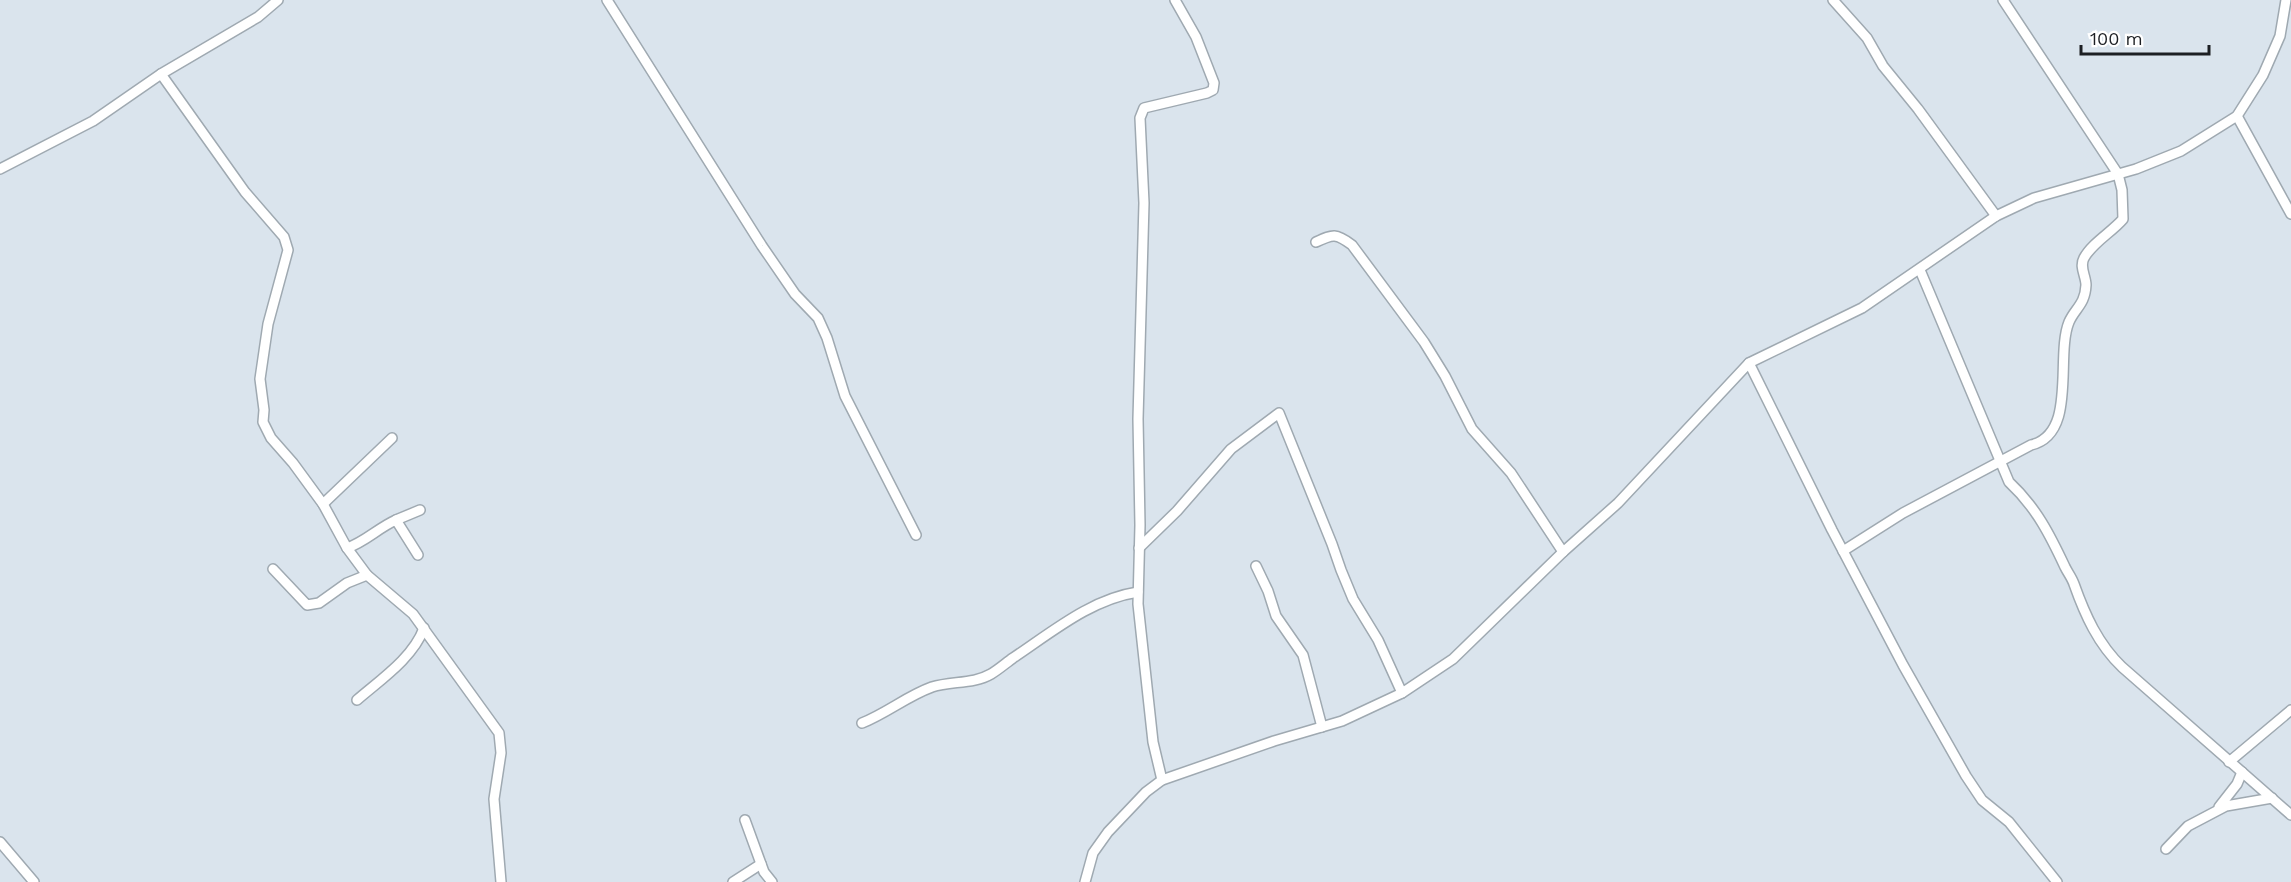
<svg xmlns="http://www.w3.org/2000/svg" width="2291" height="882" viewBox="0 0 2291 882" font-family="'Work Sans',sans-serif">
	<rect width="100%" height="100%" fill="#dae4ed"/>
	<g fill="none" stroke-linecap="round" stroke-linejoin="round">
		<g stroke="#9fa9b1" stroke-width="12">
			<g id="minor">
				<path d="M607 0 762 246 795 294 818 318 827 338 845 396 916 535"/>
				<path d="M1833 0 1867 38 1883 66 1918 109 1996 216"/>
				<path d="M161 74 245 192 284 237 288 250 268 324 260 379 264 410 263 422 271 438 293 463 323 504 347 548 367 575 413 614 499 733 501 753 494 799 501 882"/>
				<path d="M2237 116 2291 214"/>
				<path d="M0 169 93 121 161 74 258 17 278 0"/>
				<path d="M1316 242C1333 234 1336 233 1352 245L1424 342 1445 376 1472 429 1511 473 1563 552"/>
				<path d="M1920 270 2009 482C2036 507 2050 535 2065 567 2068 573 2072 578 2074 584 2085 615 2098 644 2122 667L2291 815"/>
				<path d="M1749 363 1832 530 1903 665 1966 776 1982 800 2009 822 2057 882"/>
				<path d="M323 504 392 438"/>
				<path d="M396 520 420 510"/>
				<path d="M347 548C365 542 378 528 396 520L418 555"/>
				<path d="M1139 548 1177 511 1231 449 1279 413 1332 544 1341 570 1353 599 1378 640 1402 693"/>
				<path d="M1843 551 1903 513 2031 445C2078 434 2055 356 2069 322 2075 308 2085 305 2086 285 2086 276 2079 267 2084 258 2092 243 2112 232 2123 219L2122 190 2118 174 2003 0"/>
				<path d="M1256 566 1268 591 1276 616 1303 655 1322 727"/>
				<path d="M273 569 307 605 319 603 347 583 367 575"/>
				<path d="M357 700C380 680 413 658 424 628"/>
				<path d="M862 723C887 713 907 696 932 687 951 681 974 684 991 674 998 670 1006 663 1013 658 1052 632 1091 599 1138 592"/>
				<path d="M2229 762 2291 710"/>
				<path d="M1162 780 1153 742 1138 604 1140 525 1138 419 1144 203 1140 118 1144 108 1207 93 1213 90 1214 83 1196 37 1175 0"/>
				<path d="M2219 807 2237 784 2242 772"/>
				<path d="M745 820 764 872 772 882"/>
				<path d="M0 842 34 882"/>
				<path d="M2166 849 2188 826 2226 806 2272 798"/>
				<path d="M733 882 761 864"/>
				<path d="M1085 882 1093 853 1108 832 1146 792 1162 780 1274 741 1342 721 1402 693 1453 659 1563 552 1618 503 1749 363 1862 308 1996 216 2034 198 2136 169 2181 151 2237 116 2263 75 2280 36 2286 0"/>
			</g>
		</g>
		<use href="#minor" stroke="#fff" stroke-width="9"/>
	</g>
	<path d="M2081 45v9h128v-9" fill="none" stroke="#1c1f23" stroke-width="3"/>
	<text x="2090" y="45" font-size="18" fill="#1c1f23" stroke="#ffffff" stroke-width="4.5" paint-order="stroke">100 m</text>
</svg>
